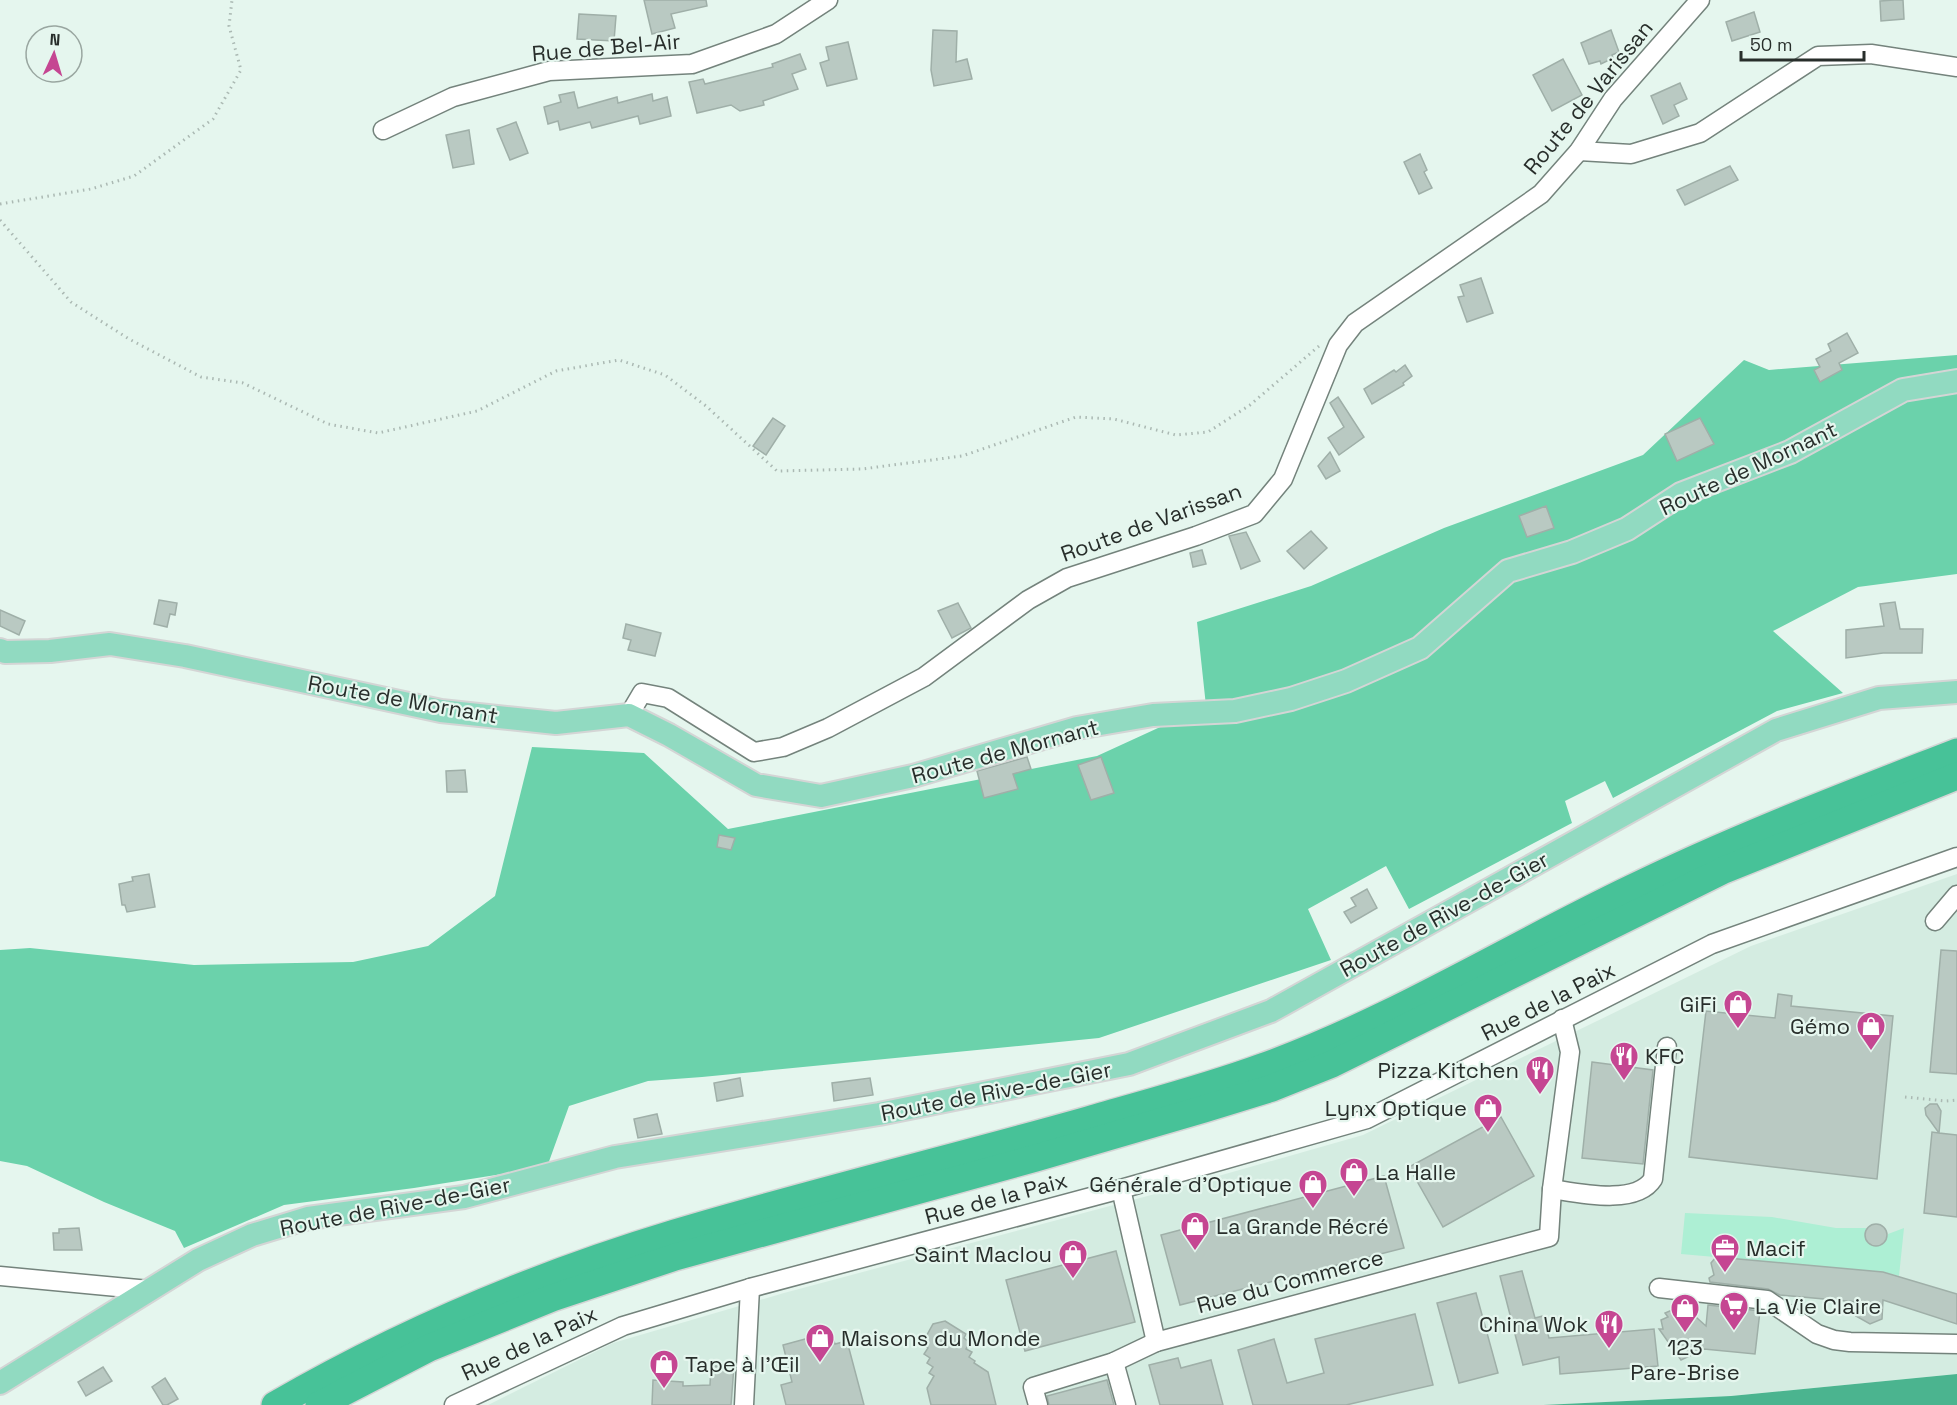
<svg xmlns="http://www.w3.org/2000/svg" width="1957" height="1405" viewBox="0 0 1957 1405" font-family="'Space Grotesk',sans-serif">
	<rect width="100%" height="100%" fill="#e5f6ee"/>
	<path fill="#d4ece1" d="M1957 874V1374L1731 1396 1543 1405H488L613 1343 784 1293 1155 1194 1363 1135 1751 946Z"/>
	<path fill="#adefd4" d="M1685 1213 1772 1217 1836 1228H1866V1240L1875 1246 1886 1241 1888 1234 1904 1228 1899 1276 1883 1272 1681 1254Z"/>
	<path fill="#6bd2ab" d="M1957 355V574L1858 587 1773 631 1843 693 1777 711 1613 798 1605 781 1565 801 1572 823 1409 909 1386 866 1308 909 1331 960 1099 1038 702 1077 648 1081 569 1106 547 1167 414 1188 284 1205 184 1248 175 1231 104 1202 27 1166 0 1161V950L30 948 194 965 353 962 428 946 495 896 532 747 644 753 728 829 1097 756 1206 706 1197 622 1311 586 1444 528 1643 455 1744 360 1769 370Z"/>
	<path fill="#4bb48f" d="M1957 1374V1405H1543L1731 1396Z"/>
	<g fill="#b9c9c2" stroke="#9fafa8" stroke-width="1.5">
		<path d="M644 0H706L707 6 671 14 675 28 652 34Z"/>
		<path d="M1894 0H1903L1904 19 1881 21 1880 1Z"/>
		<path d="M1754 12 1760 32 1732 41 1726 22Z"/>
		<path d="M579 14 616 16 614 41 577 39Z"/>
		<path d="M933 30 957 31 956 62 967 59 972 79 934 86 931 70Z"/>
		<path d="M1611 30 1619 52 1612 55 1613 58 1601 64 1600 61 1589 64 1581 43Z"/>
		<path d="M848 42 857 79 827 86 820 63 829 60 826 47Z"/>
		<path d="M800 54 806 69 792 74 798 89 763 101 764 105 740 111 731 105 697 113 689 82 703 79 705 84 773 67 772 64Z"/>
		<path d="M1563 59 1582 95 1552 111 1533 75Z"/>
		<path d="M1680 83 1687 99 1674 105 1679 116 1663 124 1651 96Z"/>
		<path d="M574 92 578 108 617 97 618 103 652 94 653 101 667 97 671 116 640 124 638 116 592 128 590 122 560 130 558 121 548 124 544 107 561 102 559 95Z"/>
		<path d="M516 122 528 153 510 160 497 129Z"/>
		<path d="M469 130 474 164 453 168 446 135Z"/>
		<path d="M1420 154 1427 170 1424 172 1432 188 1419 194 1404 162Z"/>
		<path d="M1730 166 1738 180 1685 205 1677 190Z"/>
		<path d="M1481 278 1493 313 1467 322 1458 297 1464 296 1460 285Z"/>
		<path d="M1847 333 1858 353 1839 363 1842 370 1820 382 1814 370 1820 367 1816 359 1831 351 1828 344Z"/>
		<path d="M1405 365 1412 376 1403 383 1404 385 1372 404 1364 389 1394 370 1396 372Z"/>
		<path d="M1338 397 1364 437 1339 455 1328 438 1344 427 1330 403Z"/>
		<path d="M773 418 785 426 766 455 753 446Z"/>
		<path d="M1700 418 1714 444 1677 461 1665 434Z"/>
		<path d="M1330 452 1340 471 1326 479 1318 466Z"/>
		<path d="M1546 506 1554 528 1527 537 1519 516Z"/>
		<path d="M1311 531 1327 548 1304 569 1287 551Z"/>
		<path d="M1246 532 1260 561 1241 569 1229 536Z"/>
		<path d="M1202 550 1206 564 1193 567 1190 553Z"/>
		<path d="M159 600 177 603 175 615 170 614 167 627 154 624Z"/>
		<path d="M1895 602 1900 629H1923L1922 653H1883L1846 658V630L1884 626 1880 604Z"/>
		<path d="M958 603 971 628 952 638 938 611Z"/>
		<path d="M0 610 25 621 19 635 0 626Z"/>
		<path d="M626 624 661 633 655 656 628 650 631 640 623 638Z"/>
		<path d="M1027 757 1031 769 1013 774 1018 789 984 798 977 771Z"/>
		<path d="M1101 757 1114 793 1091 800 1078 765Z"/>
		<path d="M465 770 467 792H447L446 771Z"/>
		<path d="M719 835 735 838 731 850 717 847Z"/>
		<path d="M149 874 155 907 127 912 125 905H122L119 884 133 881 132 877Z"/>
		<path d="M1367 889 1377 908 1351 923 1344 912 1356 906 1351 898Z"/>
		<path d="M1941 950 1957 951V1074L1930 1072Z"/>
		<path d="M1778 994 1792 996 1791 1006 1893 1016 1877 1179 1689 1157 1706 1011 1775 1018Z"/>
		<path d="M1592 1062 1653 1070 1643 1164 1582 1158Z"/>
		<path d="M740 1078 743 1096 717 1101 714 1083Z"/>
		<path d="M870 1078 873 1095 834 1101 832 1083Z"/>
		<path d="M1930 1104H1937L1941 1111 1939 1133 1957 1135V1217L1924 1213 1932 1132 1939 1133 1926 1115 1925 1108Z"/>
		<path d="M657 1114 662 1134 638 1138 634 1119Z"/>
		<path d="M1501 1117 1534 1176 1443 1227 1409 1167Z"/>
		<path d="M1384 1176 1404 1248 1180 1305 1161 1235Z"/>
		<circle cx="1876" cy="1235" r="11"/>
		<path d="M79 1228 82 1250H54L53 1233H59V1229Z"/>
		<path d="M1116 1251 1135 1322 1025 1351 1006 1280Z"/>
		<path d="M1716 1257 1883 1272 1957 1294V1324L1883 1300 1882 1319 1870 1324 1856 1316 1857 1302 1780 1295 1768 1289 1710 1282 1709 1278 1714 1275 1711 1263Z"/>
		<path d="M1522 1271 1535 1318 1543 1316 1549 1338 1654 1329 1658 1366 1560 1374 1559 1357 1523 1365 1500 1276Z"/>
		<path d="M1476 1293 1498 1373 1459 1383 1437 1303Z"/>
		<path d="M1708 1305 1760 1311 1755 1354 1704 1349 1681 1360 1659 1329H1663L1661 1320 1668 1317 1665 1313 1679 1307 1681 1311 1687 1309 1706 1326Z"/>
		<path d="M1415 1314 1433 1385 1346 1405H1253L1238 1350 1274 1339 1287 1383 1324 1373 1315 1339Z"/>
		<path d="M945 1321 966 1334 964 1338 970 1343 966 1349 972 1352 969 1357 975 1361 974 1363 988 1372 996 1405H931L927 1388 934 1376 929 1373 933 1367 927 1363 930 1358 924 1354 928 1348 922 1344 933 1324Z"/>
		<path d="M831 1332 835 1344 847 1341 864 1405H786L781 1385 792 1382 783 1345Z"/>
		<path d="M1178 1358 1181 1368 1211 1360 1223 1405H1160L1149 1365Z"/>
		<path d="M711 1366H734L731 1405H652L653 1380 683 1382V1386L710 1385Z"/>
		<path d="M103 1367 112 1381 86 1396 78 1382Z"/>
		<path d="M165 1378 178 1399 167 1405H163L152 1387Z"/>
		<path d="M1107 1380 1114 1405H1049L1047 1396Z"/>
	</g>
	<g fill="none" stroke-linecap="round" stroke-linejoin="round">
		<g stroke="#74837c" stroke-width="21">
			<g id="minor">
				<path d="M383 130 453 97 549 71 692 64 776 34 828 0"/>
				<path d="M1579 151 1631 154 1700 133 1818 56 1871 54 1957 67"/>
				<path d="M629 715 642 693 668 698 754 752 783 747 828 728 924 677 1028 600 1067 578 1196 536 1254 514 1283 479 1338 345 1355 323 1541 194 1579 151 1613 99 1700 0"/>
				<path d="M1935 921 1957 895"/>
				<path d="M1121 1189 1156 1342 1549 1237 1552 1189 1570 1052 1562 1019"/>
				<path d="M1552 1189C1579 1193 1636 1206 1653 1179L1667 1047"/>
				<path d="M0 1276 149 1290"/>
				<path d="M1659 1288 1767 1300 1817 1334 1834 1340 1850 1342 1957 1344"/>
				<path d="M1114 1362 1126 1405"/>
				<path d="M454 1405 623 1326 750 1288 1121 1189 1367 1119 1712 944 1957 857"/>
				<path d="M744 1405 750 1288"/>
				<path d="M1038 1405 1033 1387 1114 1362 1156 1342"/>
			</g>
		</g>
		<g stroke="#d4d5d5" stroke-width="26">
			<g id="major">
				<path d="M0 650 5 652 50 651 110 644 185 656 441 711 556 723 629 715 669 735 756 785 821 796 913 776 1077 728 1153 715 1235 711 1291 699 1346 681 1420 648 1508 571 1572 552 1627 529 1681 494 1790 452 1903 390 1957 381"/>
				<path d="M0 1383 198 1260 252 1235 308 1218 464 1197 615 1157 879 1114 1129 1064 1271 1011 1776 730 1879 698 1957 692"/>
			</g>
		</g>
		<g stroke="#d4d5d5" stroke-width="30">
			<g id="highway">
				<path d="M275 1405C401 1332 536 1275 675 1233 812 1192 950 1159 1088 1120 1146 1103 1205 1088 1262 1067 1390 1021 1507 948 1630 889 1736 837 1847 795 1957 752"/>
				<path d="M319 1405 429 1348 552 1298 675 1257 1036 1158 1204 1109 1272 1088 1332 1064 1724 870 1957 776"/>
			</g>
		</g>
		<g stroke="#abb9b3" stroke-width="3" stroke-dasharray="1.5 4.5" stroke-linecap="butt">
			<path d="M0 204 91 189 134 176 213 119 241 70 229 26 232 0"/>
			<path d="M0 220 71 302 129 339 201 377 243 383 328 424 378 433 477 411 556 371 619 360 665 375 706 406 777 471 862 469 962 456 1076 417 1114 419 1176 435 1208 432 1250 405 1319 346"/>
			<path d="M1905 1097 1946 1101 1957 1100"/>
		</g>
		<use href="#minor" stroke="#fff" stroke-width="18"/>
		<use href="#major" stroke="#91dac1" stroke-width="22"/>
		<use href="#highway" stroke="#47c298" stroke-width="27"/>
	</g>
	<defs>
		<g id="shop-pin" transform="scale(1.5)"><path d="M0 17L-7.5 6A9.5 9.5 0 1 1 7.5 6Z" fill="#c54692" stroke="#e5f6ee"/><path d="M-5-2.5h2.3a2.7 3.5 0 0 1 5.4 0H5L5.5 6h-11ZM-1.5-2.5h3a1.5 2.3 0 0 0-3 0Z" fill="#fff"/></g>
		<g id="restaurant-pin" transform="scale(1.5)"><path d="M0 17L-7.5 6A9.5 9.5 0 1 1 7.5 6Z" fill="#c54692" stroke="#e5f6ee"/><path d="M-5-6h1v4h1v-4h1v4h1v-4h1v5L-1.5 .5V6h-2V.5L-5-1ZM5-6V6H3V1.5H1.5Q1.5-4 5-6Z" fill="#fff"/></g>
		<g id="office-pin" transform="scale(1.5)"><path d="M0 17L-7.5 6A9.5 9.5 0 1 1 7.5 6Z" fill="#c54692" stroke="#e5f6ee"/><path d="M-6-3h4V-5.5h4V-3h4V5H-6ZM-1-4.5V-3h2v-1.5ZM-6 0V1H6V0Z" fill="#fff"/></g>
		<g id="supermarket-pin" transform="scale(1.5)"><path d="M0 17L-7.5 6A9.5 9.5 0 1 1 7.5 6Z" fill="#c54692" stroke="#e5f6ee"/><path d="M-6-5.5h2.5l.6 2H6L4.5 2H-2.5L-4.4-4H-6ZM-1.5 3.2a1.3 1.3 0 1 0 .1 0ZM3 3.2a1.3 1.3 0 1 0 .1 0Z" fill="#fff"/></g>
	</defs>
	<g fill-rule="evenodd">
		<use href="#shop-pin" x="1738" y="1004"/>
		<use href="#shop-pin" x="1871" y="1026"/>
		<use href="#restaurant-pin" x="1624" y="1056"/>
		<use href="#restaurant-pin" x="1540" y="1070"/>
		<use href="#shop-pin" x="1488" y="1108"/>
		<use href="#shop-pin" x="1354" y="1172"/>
		<use href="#shop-pin" x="1313" y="1184"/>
		<use href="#shop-pin" x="1195" y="1226"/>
		<use href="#office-pin" x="1725" y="1248"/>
		<use href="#shop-pin" x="1073" y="1254"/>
		<use href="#supermarket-pin" x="1734" y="1306"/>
		<use href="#shop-pin" x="1685" y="1308"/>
		<use href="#restaurant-pin" x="1609" y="1324"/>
		<use href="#shop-pin" x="820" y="1338"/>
		<use href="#shop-pin" x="664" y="1364"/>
	</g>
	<g text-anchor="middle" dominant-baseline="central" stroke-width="4.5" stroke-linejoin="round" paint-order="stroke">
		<g font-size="22" fill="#282e2b" stroke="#e5f6ee">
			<text transform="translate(606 47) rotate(-5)">Rue de Bel-Air</text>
			<text transform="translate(1588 97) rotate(-51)">Route de Varissan</text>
			<text transform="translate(1748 468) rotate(-25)">Route de Mornant</text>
			<text transform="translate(1151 522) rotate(-20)">Route de Varissan</text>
			<text transform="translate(403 699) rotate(10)">Route de Mornant</text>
			<text transform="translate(1005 751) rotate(-15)">Route de Mornant</text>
			<text transform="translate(1444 914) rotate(-29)">Route de Rive-de-Gier</text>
			<text transform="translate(1548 1001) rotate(-27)">Rue de la Paix</text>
			<text transform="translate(996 1091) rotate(-11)">Route de Rive-de-Gier</text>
			<text transform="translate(996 1198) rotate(-15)">Rue de la Paix</text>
			<text transform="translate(395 1206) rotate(-11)">Route de Rive-de-Gier</text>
			<text transform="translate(1290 1281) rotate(-15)">Rue du Commerce</text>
			<text transform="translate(529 1343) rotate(-25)">Rue de la Paix</text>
		</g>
		<g font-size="22" fill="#282e2b" stroke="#e5f6ee" text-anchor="end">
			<text x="1717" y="1004">GiFi</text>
			<text x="1850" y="1026">Gémo</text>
			<text x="1645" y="1056" text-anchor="start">KFC</text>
			<text x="1519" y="1070">Pizza Kitchen</text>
			<text x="1467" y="1108">Lynx Optique</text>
			<text x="1375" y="1172" text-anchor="start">La Halle</text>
			<text x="1292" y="1184">Générale d'Optique</text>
			<text x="1216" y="1226" text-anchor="start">La Grande Récré</text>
			<text x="1746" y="1248" text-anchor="start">Macif</text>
			<text x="1052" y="1254">Saint Maclou</text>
			<text x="1755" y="1306" text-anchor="start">La Vie Claire</text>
			<text x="1588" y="1324">China Wok</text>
			<text x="841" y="1338" text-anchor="start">Maisons du Monde</text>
			<text x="1685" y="1347" text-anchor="middle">123<tspan x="1685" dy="25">Pare-Brise</tspan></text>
			<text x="685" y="1364" text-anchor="start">Tape à l'Œil</text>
		</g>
	</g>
	<g transform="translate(54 54) rotate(4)"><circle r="28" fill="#e5f6ee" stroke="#99a6a0" stroke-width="1.5"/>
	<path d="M0-4.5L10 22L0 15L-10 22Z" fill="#c54692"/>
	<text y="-9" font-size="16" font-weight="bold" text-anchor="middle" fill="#282e2b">N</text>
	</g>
	<path d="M1741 51v9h123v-9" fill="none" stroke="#282e2b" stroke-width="3"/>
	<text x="1750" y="51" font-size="18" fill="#282e2b" stroke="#e5f6ee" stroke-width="4.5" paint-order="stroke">50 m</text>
</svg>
